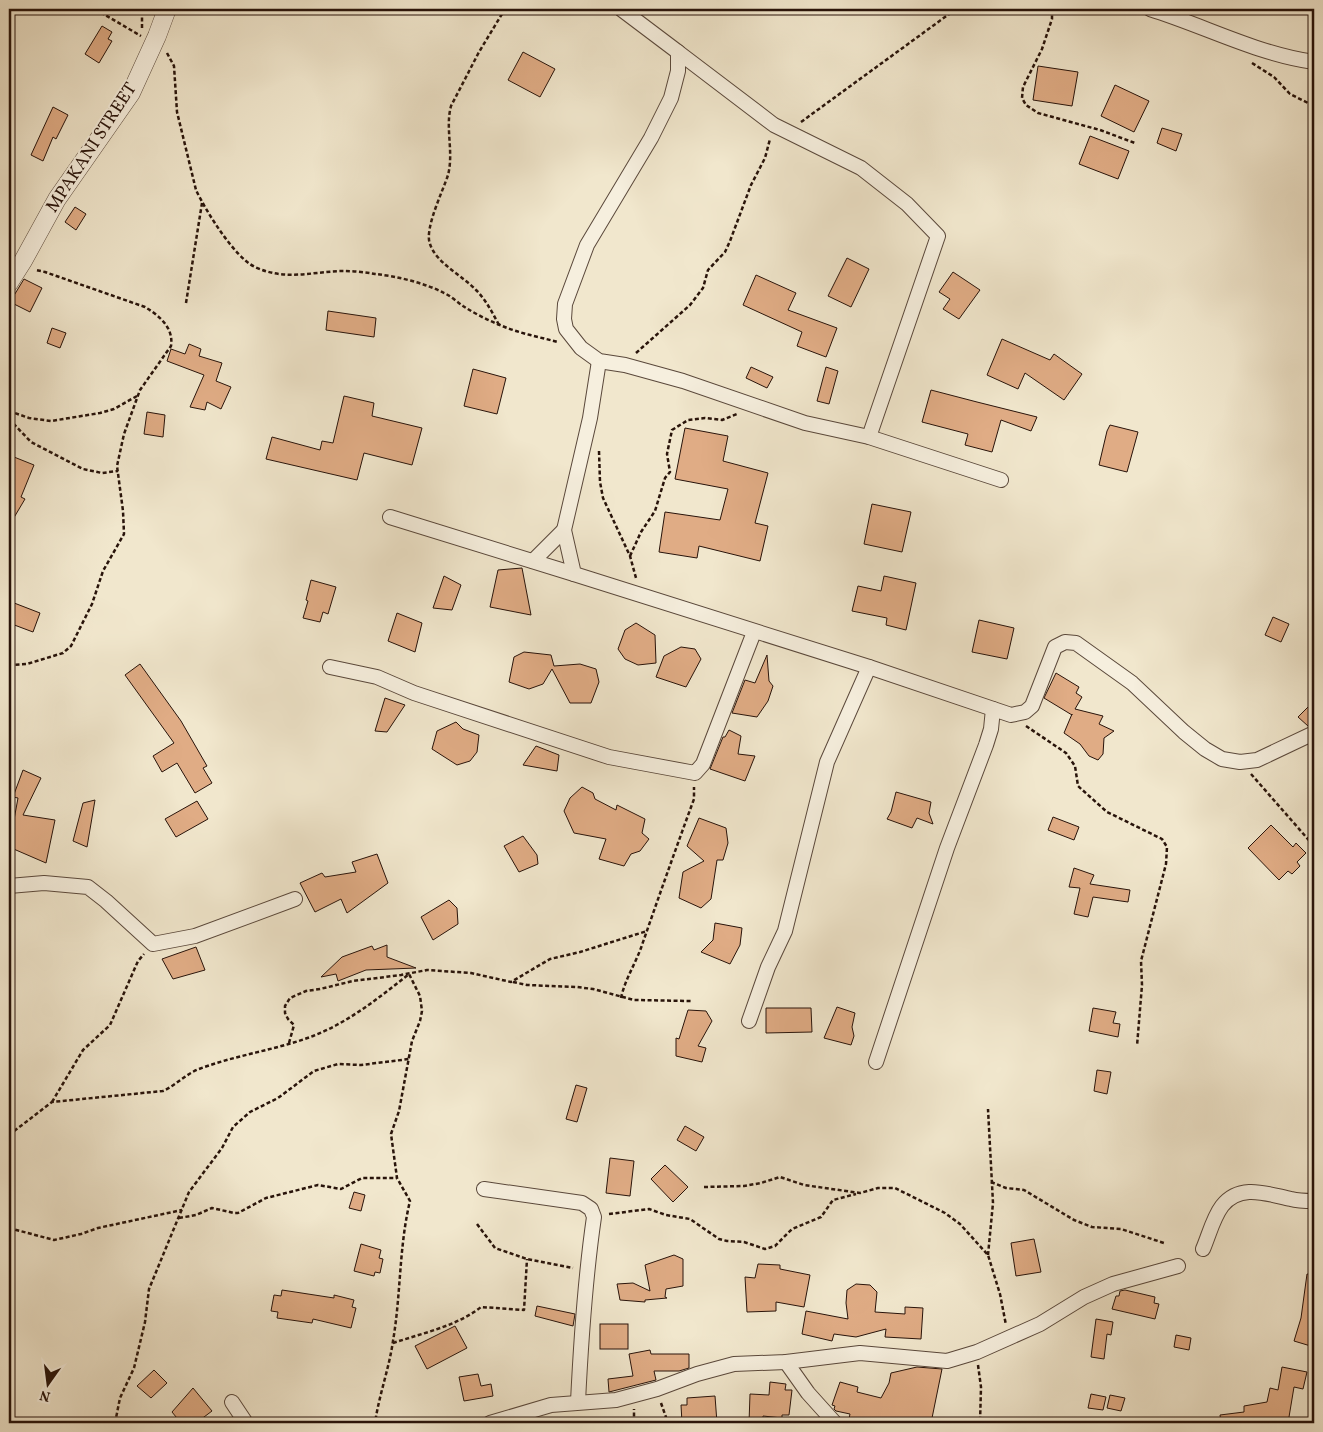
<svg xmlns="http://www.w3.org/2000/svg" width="1323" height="1432" viewBox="0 0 1323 1432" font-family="Vollkorn,serif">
	<rect width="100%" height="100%" fill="#f1e7cd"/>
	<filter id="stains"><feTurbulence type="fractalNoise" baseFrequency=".004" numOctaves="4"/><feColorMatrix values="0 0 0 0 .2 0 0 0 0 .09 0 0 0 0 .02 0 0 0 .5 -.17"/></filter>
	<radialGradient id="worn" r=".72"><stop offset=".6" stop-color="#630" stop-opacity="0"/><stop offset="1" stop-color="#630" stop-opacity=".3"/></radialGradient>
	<g fill="#e0ac85" stroke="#28130a">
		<path d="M102 26 112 32 108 39 112 41 99 63 85 54Z"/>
		<path d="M523 52 555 69 540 97 508 80Z"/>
		<path d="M1038 66 1078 72 1072 106 1033 100Z"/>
		<path d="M1115 85 1149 101 1134 132 1101 116Z"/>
		<path d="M53 107 68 115 56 139 53 137 43 161 31 155Z"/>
		<path d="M1162 128 1182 134 1176 151 1157 143Z"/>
		<path d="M1090 136 1129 151 1118 179 1079 164Z"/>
		<path d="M75 207 86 214 76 230 65 222Z"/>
		<path d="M847 258 869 269 851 307 828 296Z"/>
		<path d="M953 272 980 290 959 319 943 309 950 299 939 292Z"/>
		<path d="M756 275 796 293 788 310 837 328 826 357 797 346 802 332 743 305Z"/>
		<path d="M24 279 42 288 30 312 10 302Z"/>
		<path d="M328 311 376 318 374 337 326 330Z"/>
		<path d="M52 328 66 333 60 348 47 343Z"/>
		<path d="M1002 339 1050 360 1054 354 1082 374 1064 400 1025 373 1018 389 987 375Z"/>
		<path d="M189 344 201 349 199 356 222 363 216 381 231 387 221 409 207 402 205 410 190 407 204 375 167 361 171 349 185 354Z"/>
		<path d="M751 367 773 377 767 388 746 378Z"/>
		<path d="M826 367 838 371 829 404 817 401Z"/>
		<path d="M473 369 506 378 497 414 464 406Z"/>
		<path d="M931 390 977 402 1037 417 1031 431 1001 420 992 452 965 445 968 434 922 422Z"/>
		<path d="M344 396 374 403 372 416 422 428 412 465 364 453 357 480 266 459 272 437 320 450 322 441 333 443Z"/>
		<path d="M147 412 165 415 163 437 144 434Z"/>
		<path d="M1110 425 1138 432 1127 472 1099 465 1107 431Z"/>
		<path d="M685 428 728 436 723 461 768 473 755 523 768 526 760 561 699 546 697 558 659 552 665 512 720 520 728 489 675 479Z"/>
		<path d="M9 455 34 465 21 497 25 499 9 526Z"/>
		<path d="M872 504 911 512 902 552 864 544Z"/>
		<path d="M522 568 531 615 490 607 498 570Z"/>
		<path d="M444 576 461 585 452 610 433 608Z"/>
		<path d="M884 576 916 583 906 630 886 625 887 618 852 611 858 586 881 591Z"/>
		<path d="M311 580 336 587 328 614 323 612 320 622 303 618 308 601 306 600Z"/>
		<path d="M9 601 40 613 33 632 9 623Z"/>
		<path d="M397 613 422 623 415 652 388 641Z"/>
		<path d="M1273 617 1289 624 1281 642 1265 635Z"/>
		<path d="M979 620 1014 628 1007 659 972 652Z"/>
		<path d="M636 623 655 635 656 663 638 665 625 659 618 649 625 630Z"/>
		<path d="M681 647 695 649 701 659 686 687 656 677 664 656Z"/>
		<path d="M524 652 551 655 554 666 580 664 596 669 599 682 591 703H570L552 669 543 684 529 689 509 682 514 657Z"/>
		<path d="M767 655 769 681 773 686 768 701 757 717 732 713 745 680 755 683Z"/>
		<path d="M140 664 181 721 207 766 203 768 212 783 195 793 177 763 162 772 153 756 174 743 125 675Z"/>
		<path d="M1056 673 1079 687 1076 693 1082 697 1075 709 1103 716 1099 724 1114 731 1104 738 1103 754 1098 760 1089 756 1080 744 1064 733 1072 714V715L1044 698Z"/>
		<path d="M385 698 405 705 387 732 375 731Z"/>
		<path d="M1314 701V724L1308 726 1298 717Z"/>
		<path d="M456 722 463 729 479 735 477 752 470 761 457 765 432 749 437 731Z"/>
		<path d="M729 730 741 736 738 754 755 756 745 781 710 769 723 737H725Z"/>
		<path d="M536 746 559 755 557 771 523 765Z"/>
		<path d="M23 770 41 778 23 815 55 820 46 863 9 847 18 798 13 797Z"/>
		<path d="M582 787 593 793 595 799 616 810 617 805 645 819 642 833 649 839 640 851 631 854 624 866 599 859 606 839 574 833 564 811 570 798Z"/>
		<path d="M896 792 931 802 929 813 933 824 917 818 912 828 887 819 891 812Z"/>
		<path d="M95 800 87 847 73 841 83 803Z"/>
		<path d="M197 801 208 819 176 837 165 819Z"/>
		<path d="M1053 817 1079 827 1074 840 1048 830Z"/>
		<path d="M699 818 726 828 728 843 723 860H717L711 899 701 908 679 898 683 872 704 861 687 846Z"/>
		<path d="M1271 825 1293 847 1296 843 1306 853 1297 862 1300 866 1292 874 1288 871 1279 880 1248 848Z"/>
		<path d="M523 836 537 855 538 864 519 872 504 846Z"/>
		<path d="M377 854 388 883 347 913 341 899 315 912 300 883 322 873 325 877 356 872 352 862Z"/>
		<path d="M1074 868 1094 875 1090 884 1130 890 1128 902 1093 897 1088 917 1074 914 1080 888 1069 887Z"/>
		<path d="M449 900 457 908 458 924 433 940 421 917Z"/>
		<path d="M715 923 742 928 740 945 730 964 701 952 713 940Z"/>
		<path d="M387 945V957L416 968 366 970 338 981 336 974 321 977 342 957 372 946 374 950Z"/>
		<path d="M196 947 205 970 173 979 162 959Z"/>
		<path d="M837 1007 855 1013 852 1027 854 1036 851 1045 824 1038Z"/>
		<path d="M766 1008H811L812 1032 766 1033Z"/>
		<path d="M1093 1008 1116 1012 1113 1023 1120 1024 1118 1037 1089 1031Z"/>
		<path d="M688 1010 706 1011 712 1021 698 1046 706 1048 702 1062 676 1056V1038L679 1039Z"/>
		<path d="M1097 1070 1111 1072 1107 1094 1094 1091Z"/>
		<path d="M576 1085 587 1088 577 1122 566 1119Z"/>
		<path d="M685 1126 704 1137 696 1151 677 1140Z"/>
		<path d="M610 1158 634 1161 630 1196 606 1193Z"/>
		<path d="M665 1165 688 1187 673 1202 651 1179Z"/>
		<path d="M354 1192 365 1195 361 1211 349 1208Z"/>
		<path d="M1034 1239 1041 1272 1016 1276 1011 1243Z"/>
		<path d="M361 1244 381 1250 379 1258 383 1259 380 1273 375 1272 374 1276 354 1271Z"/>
		<path d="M674 1255 683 1259V1286L666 1289 665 1297 667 1298 645 1300V1302L620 1300 617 1284 633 1283 650 1291 645 1265Z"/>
		<path d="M758 1264 780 1265V1269L810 1275 804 1307 776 1302V1311L747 1312 745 1277 755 1278Z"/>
		<path d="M1307 1274 1314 1275 1313 1324 1314 1325V1347L1294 1341 1301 1318Z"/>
		<path d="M856 1284 870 1285 877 1292 875 1312 905 1314V1307L923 1308 921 1339 885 1337 886 1329 856 1337 834 1334 832 1341 802 1334 806 1311 848 1319 846 1303 847 1290Z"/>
		<path d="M282 1290 334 1298V1295L354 1300 352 1307 356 1308 351 1328 313 1319 312 1323 277 1318 278 1312 271 1311 274 1295 281 1296Z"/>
		<path d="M1125 1290 1155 1297 1154 1303 1159 1304 1155 1319 1112 1309 1116 1296H1119L1120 1291Z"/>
		<path d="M537 1306 575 1314 573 1326 535 1316Z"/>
		<path d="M1096 1319 1113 1322 1111 1335 1107 1334 1104 1359 1091 1357Z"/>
		<rect x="600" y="1324" width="28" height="25"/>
		<path d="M455 1326 467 1348 427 1369 415 1346Z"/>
		<path d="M1176 1335 1191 1338 1189 1350 1174 1347Z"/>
		<path d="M650 1350 651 1354H689V1368L679 1371H654L656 1380 609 1392 608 1379 633 1376 629 1354Z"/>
		<path d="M917 1367 942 1369 931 1423H848L850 1414 836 1411 834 1409 835 1406 832 1405 840 1382 858 1387 857 1392 881 1398 889 1383 891 1373Z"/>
		<path d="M1282 1367 1307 1372 1303 1389 1294 1387 1288 1423H1221L1220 1415 1244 1412V1406L1267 1402 1270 1388 1278 1390Z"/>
		<path d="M154 1370 167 1383 151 1398 137 1386Z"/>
		<path d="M478 1374 481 1386 491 1384 493 1396 464 1401 459 1377Z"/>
		<path d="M770 1382 786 1384 785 1390H792L789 1415H782V1418L763 1416V1423H749L750 1394 769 1395Z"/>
		<path d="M193 1388 212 1411 196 1423H181L172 1412Z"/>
		<path d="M1091 1394 1106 1397 1103 1410 1088 1408Z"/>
		<path d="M1110 1395 1125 1398 1121 1411 1107 1408Z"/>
		<path d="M715 1396 717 1423H682L681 1405H687V1398Z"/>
	</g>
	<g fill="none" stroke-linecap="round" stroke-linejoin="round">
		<g stroke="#5a483b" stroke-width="16">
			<g id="minor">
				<path d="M621 9 678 52V71L671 98 651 138 587 245 565 304 564 319 566 329 581 348 599 361 625 365 683 381 805 423 869 437 1001 480"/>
				<path d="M1150 9C1205 26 1257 54 1314 62"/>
				<path d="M678 52 774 125 861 168 907 204 938 236 869 437"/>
				<path d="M599 361 590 418 564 530 574 574 869 667 1011 715 1025 712 1032 706 1055 647 1065 642 1076 643 1132 683 1184 732 1205 749 1222 759 1240 762 1257 760 1314 733"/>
				<path d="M390 517 574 574"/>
				<path d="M533 561 564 530"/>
				<path d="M330 667 377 677 414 693 609 757 695 773 703 764 754 632"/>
				<path d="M9 886 44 883 88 887 106 901 153 944 195 936 295 899"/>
				<path d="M749 1021 768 967 785 931 827 762 869 667"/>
				<path d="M876 1062 947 848 986 745 991 729 993 709"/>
				<path d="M484 1189 582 1203 591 1209 594 1217C585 1279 581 1340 578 1402"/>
				<path d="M1203 1249C1209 1235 1213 1218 1222 1206 1240 1183 1267 1194 1291 1199 1298 1201 1306 1201 1314 1201"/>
				<path d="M786 1362 808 1393 835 1423"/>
				<path d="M232 1402 246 1423"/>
				<path d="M490 1423 551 1405 616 1400 657 1389 697 1374 734 1364 786 1362 860 1353 947 1361 977 1352 1040 1324 1084 1297 1113 1284 1178 1266"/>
			</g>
		</g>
		<g stroke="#5a483b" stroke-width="19">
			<path id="tertiary" d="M9 283 23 261 57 199 131 93 157 36 167 9"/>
		</g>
		<g stroke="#28130a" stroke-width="2.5" stroke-dasharray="4 2.5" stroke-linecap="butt">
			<path d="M95 9 141 36"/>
			<path d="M1052 9V19L1042 49 1023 87 1022 98 1026 105 1038 113 1100 130 1135 143"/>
			<path d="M142 28V9"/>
			<path d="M167 53 174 66 177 112 196 190C206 211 234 257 255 267 285 281 311 272 341 271 352 271 364 272 375 274 396 276 425 283 444 293 451 296 457 302 463 306 474 313 487 320 500 325 518 333 539 337 558 342"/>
			<path d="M1252 63 1274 77 1290 94 1314 106"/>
			<path d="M801 122 956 9"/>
			<path d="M186 303 202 203"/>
			<path d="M499 325C492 312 486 300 476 290 463 276 436 263 430 244 424 229 443 191 448 175 454 152 445 128 451 106L479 52 505 9"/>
			<path d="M636 353 690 305 703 288 708 270 725 252 730 241 751 185 765 158 770 139"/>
			<path d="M9 411 29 418 51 421 100 413 114 409 137 396"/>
			<path d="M9 419 31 442 83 469 102 473 118 471"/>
			<path d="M599 451 600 482 603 498 630 556 636 578"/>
			<path d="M630 556 641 532 655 511 665 478 670 472 667 454 672 430 688 420 705 418 722 420 737 414"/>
			<path d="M9 665 27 664 63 653 71 646 92 604 103 571 124 534 123 511 117 466 124 434 140 390 171 346C174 327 158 315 145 307L45 272 36 270"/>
			<path d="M1026 726 1066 753 1075 766 1078 786 1107 812 1162 839 1167 847 1166 864 1141 961 1142 985 1137 1046"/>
			<path d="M1251 774 1314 846"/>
			<path d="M513 982 527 985 577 987 593 989 634 1000 691 1001"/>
			<path d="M621 998C625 979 636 963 642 945 659 896 676 848 694 799V787"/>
			<path d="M289 1043 294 1025 288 1019 285 1013V1006L290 998 306 991 320 989 353 981 401 975 427 970 471 973 511 982 550 959 580 952 647 931"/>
			<path d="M52 1102 83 1050 110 1025 138 961 144 954"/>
			<path d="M9 1135 52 1102 163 1091C176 1085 186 1074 199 1069 236 1055 276 1050 313 1036 349 1022 380 997 409 974L420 996 422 1011 420 1021 412 1041 399 1111 391 1134 397 1178 410 1201C399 1246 401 1294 393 1341 389 1369 379 1395 375 1423"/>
			<path d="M991 1182 1006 1188 1024 1190 1074 1220 1092 1227 1121 1229 1164 1243"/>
			<path d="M704 1187 744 1186 761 1183 780 1177 804 1185 860 1193 878 1188H895L945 1213 960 1224 988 1255 1000 1294 1006 1325"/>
			<path d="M609 1214 649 1209 666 1215 690 1219 719 1239 727 1241 744 1242 765 1249 775 1246 792 1229 821 1217 833 1200 856 1194"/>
			<path d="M179 1218 196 1215 212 1208 234 1213H238L266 1198 318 1185 341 1189 362 1178H397"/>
			<path d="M477 1224 495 1248 527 1259 573 1268"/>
			<path d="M9 1228 54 1240 81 1234 98 1228 182 1210"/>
			<path d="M988 1255 993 1203 988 1109"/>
			<path d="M393 1343C423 1333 457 1326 481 1307L524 1310 527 1259"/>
			<path d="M978 1365 981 1387 980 1423"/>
			<path d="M661 1403 668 1423"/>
			<path d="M115 1423 120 1398 134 1368 145 1322 149 1289 189 1192 222 1148 233 1127 250 1112 278 1098 314 1071 338 1064 361 1065 409 1059"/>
			<path d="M634 1423V1409"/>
		</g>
		<use href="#minor" stroke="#f6efde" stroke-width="14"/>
		<use href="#tertiary" stroke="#f6efde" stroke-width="18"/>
	</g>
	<g text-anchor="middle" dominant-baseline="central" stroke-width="4" stroke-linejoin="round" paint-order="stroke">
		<g font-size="18" fill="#28130a" stroke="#f6efde">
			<text transform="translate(92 148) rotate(-57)">MPAKANI STREET</text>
		</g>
	</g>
	<rect width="1323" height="1432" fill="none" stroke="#f1e7cd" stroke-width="30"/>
	<rect x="10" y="10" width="1303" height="1412" fill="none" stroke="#28130a" stroke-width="2.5"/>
	<rect x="15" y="15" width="1293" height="1402" fill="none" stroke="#28130a"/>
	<g transform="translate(48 1384) rotate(194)" stroke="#f6efde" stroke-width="4" paint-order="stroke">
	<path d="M0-4L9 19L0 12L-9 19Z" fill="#28130a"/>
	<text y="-8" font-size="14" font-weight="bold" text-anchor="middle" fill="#28130a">N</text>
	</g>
	<rect width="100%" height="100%" filter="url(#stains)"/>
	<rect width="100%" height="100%" fill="url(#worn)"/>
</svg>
